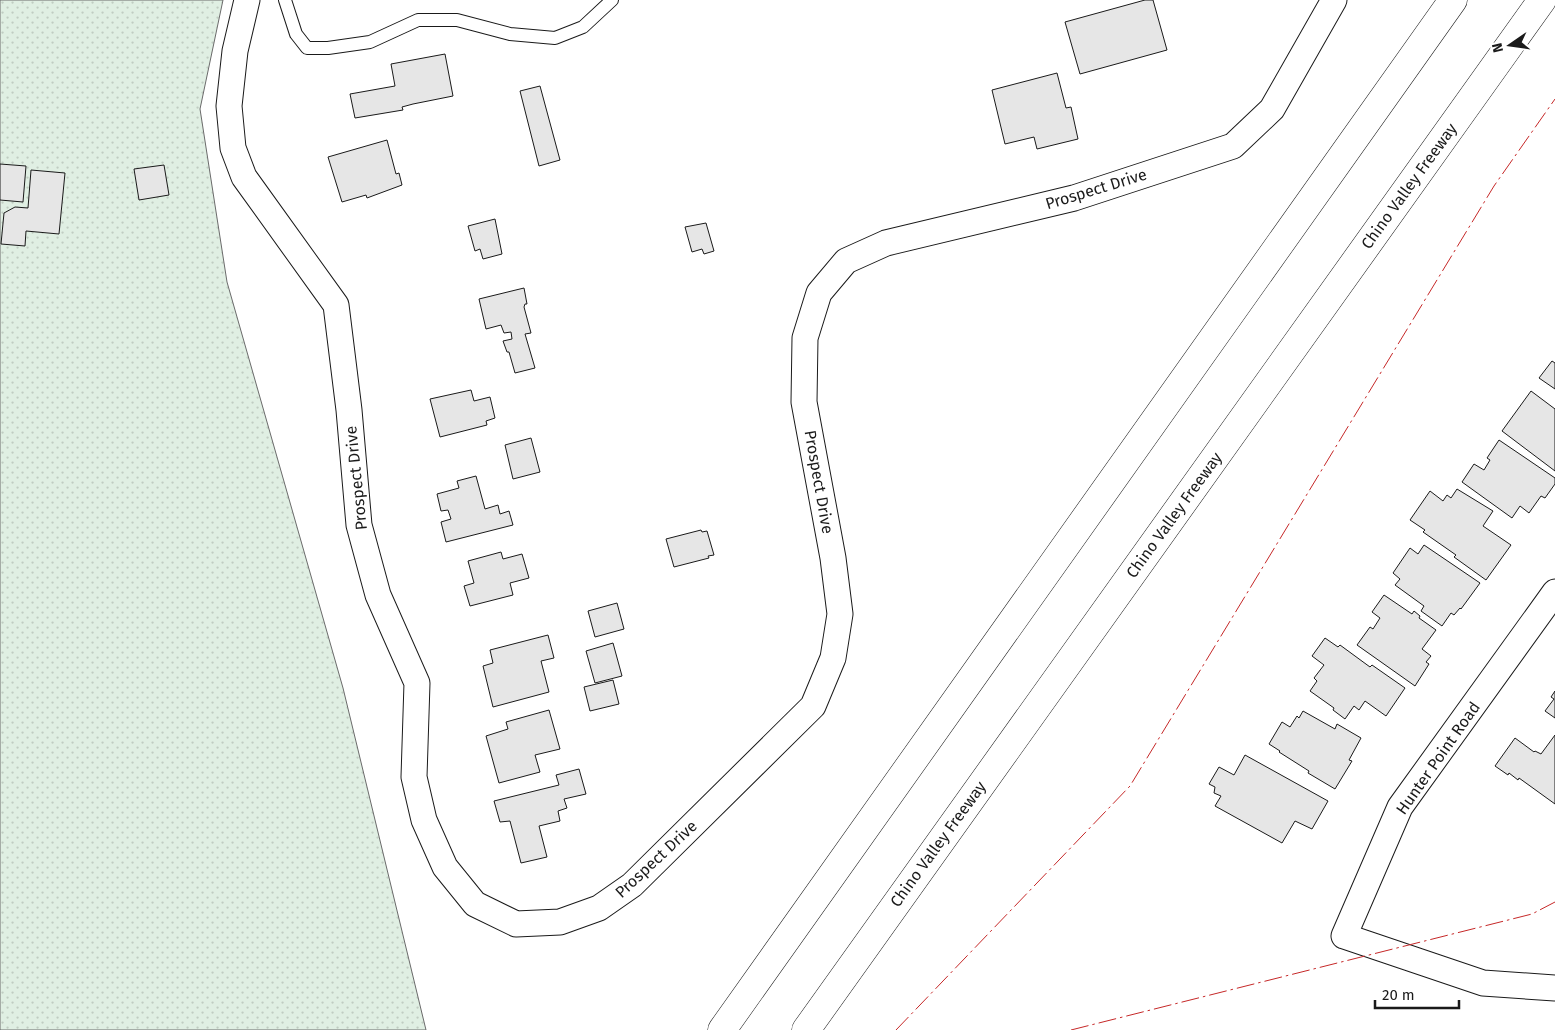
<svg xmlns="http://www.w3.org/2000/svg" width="1555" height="1030" viewBox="0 0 1555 1030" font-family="'Fira Sans',sans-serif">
	<defs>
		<pattern id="grass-dots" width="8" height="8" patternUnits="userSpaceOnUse" patternTransform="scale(1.25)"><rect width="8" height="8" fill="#e0efe3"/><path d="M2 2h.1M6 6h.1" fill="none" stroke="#c0ccc2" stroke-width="1.8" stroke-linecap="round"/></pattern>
	</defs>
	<rect width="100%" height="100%" fill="#fff"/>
	<path fill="url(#grass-dots)" stroke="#6a6a6a" d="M0 0H223L200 109 227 282 343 688 426 1030H0Z"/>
	<g fill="#e6e6e6" stroke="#1a1a1a">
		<path d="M1145 0H1153L1167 50 1080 74 1065 22Z"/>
		<path d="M445 54 453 96 413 104 402 107 403 110 355 118 350 94 395 86 391 64Z"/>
		<path d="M1057 73 1066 108 1071 107 1078 139 1037 149 1034 137 1005 144 992 90Z"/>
		<path d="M540 86 560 160 539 166 520 91Z"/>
		<path d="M387 140 396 174 399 173 402 185 367 198 366 195 342 202 328 157Z"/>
		<path d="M0 164 26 166 23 202 0 200Z"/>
		<path d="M164 165 169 195 139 200 134 169Z"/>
		<path d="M31 170 65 173 59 234 26 231 25 246 1 244 4 213 15 207 28 208Z"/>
		<path d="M495 219 502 254 483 259 480 249 475 251 468 226Z"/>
		<path d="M706 223 714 251 704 254 702 249 692 252 685 227Z"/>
		<path d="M524 288 527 304H525L524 307 531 333 525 334 535 368 515 373 509 352H507L503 341 512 339 511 332 504 333 501 325 486 329 479 299Z"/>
		<path d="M1552 361 1555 363V389L1539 378Z"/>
		<path d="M471 390 474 401 490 397 495 418 486 421 487 425 440 437 430 399Z"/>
		<path d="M1531 391 1555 409V471L1502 431Z"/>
		<path d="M531 438 540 472 513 479 505 445Z"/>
		<path d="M1499 440 1555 478V484L1545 498 1541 496 1529 513 1520 506 1512 518 1462 482 1474 464 1484 470 1490 460 1487 458Z"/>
		<path d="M476 476 485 509 498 505 500 514 509 511 513 525 446 542 441 522 451 519 448 510 441 511 437 494 459 488 457 481Z"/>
		<path d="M1457 489 1493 511 1483 526 1511 545 1486 580 1454 557 1456 555 1423 532 1425 530 1410 520 1430 491 1443 501 1447 495 1451 498Z"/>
		<path d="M701 530 702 532 707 531 714 555 708 556 709 558 674 567 666 539Z"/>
		<path d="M1424 545 1480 583 1461 609 1460 608 1454 615 1451 613 1442 626 1421 611 1424 606 1395 585 1400 579 1393 573 1410 548 1418 554Z"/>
		<path d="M501 552 503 559 522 554 529 578 510 583 513 595 470 606 464 586 474 583 468 561Z"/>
		<path d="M1384 595 1412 614 1414 611 1420 616 1419 618 1436 630 1422 649 1431 656 1426 662 1429 664 1415 686 1357 645 1370 627 1373 629 1380 618 1372 612Z"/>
		<path d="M617 603 624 629 595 637 588 611Z"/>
		<path d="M548 635 554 658 541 661 549 692 493 707 483 666 493 663 490 650Z"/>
		<path d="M1325 638 1338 647 1340 645 1370 667 1372 665 1405 688 1386 716 1365 701 1359 710 1354 706 1345 719 1333 710 1334 708 1310 691 1317 681 1314 678 1324 665 1312 656Z"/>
		<path d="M613 643 622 676 595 683 586 651Z"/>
		<path d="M613 680 619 704 590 711 584 687Z"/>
		<path d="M1555 691V718L1545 711 1554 699 1551 697Z"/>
		<path d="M549 710 560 749 535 755 540 772 499 783 486 736 508 729 506 722Z"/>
		<path d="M1303 711 1335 729 1337 724 1361 738 1349 760 1352 761 1335 789 1308 773 1309 771 1279 752 1280 751 1269 744 1282 722 1290 727 1297 716 1299 718Z"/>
		<path d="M1555 735V804L1519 778 1518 780 1509 773 1508 775 1495 766 1515 738 1534 752 1535 751 1541 754Z"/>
		<path d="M1245 755 1328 801 1312 829 1295 821 1282 843 1215 806 1221 796 1214 793 1215 787 1209 784 1219 767 1234 775Z"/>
		<path d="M579 769 586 794 564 799 567 808 558 811 560 821 539 826 547 857 521 863 510 821 500 822 494 801 559 785 556 775Z"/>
	</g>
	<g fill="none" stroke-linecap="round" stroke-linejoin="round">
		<g stroke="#1a1a1a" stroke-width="14">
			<path id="lane" d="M285 0 296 34 307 48H328L370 42 418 20H457L510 34 555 38 583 27 612 0"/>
		</g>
		<g stroke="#1a1a1a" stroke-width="27">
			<g id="street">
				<path d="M247 0 235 51 229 106 233 148 244 177 336 305 349 410 359 525 378 595 417 683 414 777 424 820 445 867 475 904 516 924 560 922 599 908 632 885 813 706 833 658 840 614 833 558 804 402 805 338 819 293 846 261 886 243 1074 198 1233 146 1272 109 1334 0"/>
				<path d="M1555 592 1400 807 1344 936 1483 983 1555 988"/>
			</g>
		</g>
		<g stroke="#1a1a1a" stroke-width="29">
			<g id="highway">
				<path d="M722 1030 1453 0"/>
				<path d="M806 1030 1542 0"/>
			</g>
		</g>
		<use href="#lane" stroke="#fff" stroke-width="12"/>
		<use href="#street" stroke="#fff" stroke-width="25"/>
		<use href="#highway" stroke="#fff" stroke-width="28"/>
		<g stroke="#c62828" stroke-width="1" stroke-dasharray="18 4 2.5 4" stroke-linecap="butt">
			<path d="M896 1030 1130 786 1494 186 1555 99"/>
			<path d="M1071 1030 1532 914 1555 902"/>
		</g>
	</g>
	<g text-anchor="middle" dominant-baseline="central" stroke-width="4" stroke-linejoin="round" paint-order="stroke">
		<g font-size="16" fill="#1a1a1a" stroke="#fff">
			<text transform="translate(1409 186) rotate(-54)">Chino Valley Freeway</text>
			<text transform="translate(1096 189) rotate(-17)">Prospect Drive</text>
			<text transform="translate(356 478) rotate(-96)">Prospect Drive</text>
			<text transform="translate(819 482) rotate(80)">Prospect Drive</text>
			<text transform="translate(1174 515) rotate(-54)">Chino Valley Freeway</text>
			<text transform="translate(1438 758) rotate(-55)">Hunter Point Road</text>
			<text transform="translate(938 844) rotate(-54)">Chino Valley Freeway</text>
			<text transform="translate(656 859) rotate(-43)">Prospect Drive</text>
		</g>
	</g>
	<g transform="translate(1510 45) rotate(257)" stroke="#ffffff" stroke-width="4" paint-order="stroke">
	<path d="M0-4L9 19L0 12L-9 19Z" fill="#1a1a1a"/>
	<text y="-8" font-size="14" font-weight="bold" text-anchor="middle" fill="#1a1a1a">N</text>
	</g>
	<path d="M1375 1000v8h84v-8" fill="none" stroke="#1a1a1a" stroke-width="2.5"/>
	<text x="1382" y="1000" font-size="15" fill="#1a1a1a" stroke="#ffffff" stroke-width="4" paint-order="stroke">20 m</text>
</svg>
